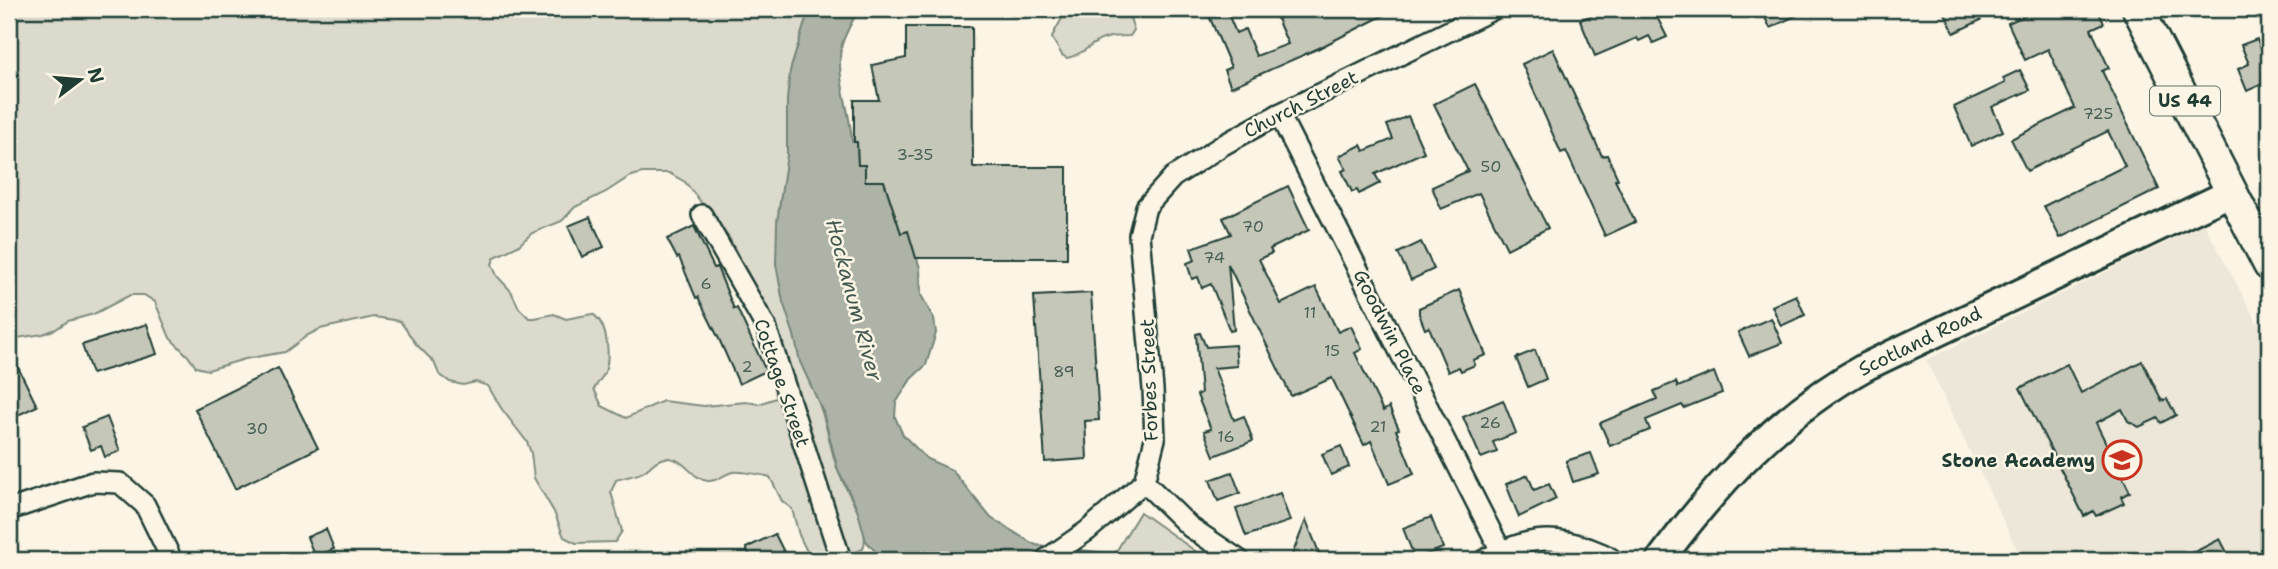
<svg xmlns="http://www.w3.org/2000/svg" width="2278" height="569" viewBox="0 0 2278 569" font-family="'Shantell Sans',sans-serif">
	<rect width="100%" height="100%" fill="#fcf5e5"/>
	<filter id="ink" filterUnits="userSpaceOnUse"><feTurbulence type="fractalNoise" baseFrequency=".0143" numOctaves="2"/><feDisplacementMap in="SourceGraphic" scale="14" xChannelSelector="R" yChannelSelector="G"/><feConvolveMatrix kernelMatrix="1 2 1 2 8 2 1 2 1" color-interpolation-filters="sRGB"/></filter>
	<g filter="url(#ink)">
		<path fill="#ece7d8" d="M2204 224 2269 344V560H2022L1926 360Z"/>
		<g fill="#dcdacc" stroke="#7e8c80" stroke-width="2" fill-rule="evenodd">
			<path d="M9 9H826L816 396C827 420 829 446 838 471 846 492 872 527 863 549 847 557 829 560 811 560L799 535 792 509 782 501 770 477C764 475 739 471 733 472 724 474 716 482 708 481 691 479 685 457 666 458 655 459 651 467 643 472 636 476 624 477 616 480L611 492 622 531 615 542 576 543 564 537 554 512 534 478 531 453 527 442 501 408 488 386 476 382 463 385 450 382 439 374 434 362 416 344 400 321 374 317 320 329 308 335 285 352 245 359 208 370 196 367 188 356 170 338 155 302 144 295H130L94 314 68 321 56 329 43 334 17 338 9 335ZM642 173H669L685 182 730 239 765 314 784 395 759 404 746 402 704 406 663 401 626 418 602 406 594 389C597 384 601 379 604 374 611 359 608 322 592 314L566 319 554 314 535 318H529L519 308 511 291 497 276 492 264 495 257 518 246 532 233 562 221 575 207 606 192 629 177Z"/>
			<path d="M1065 9H1127L1134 30 1130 36C1119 36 1107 36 1097 42 1086 48 1081 55 1067 58L1062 55 1052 38C1055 28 1064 19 1065 9Z"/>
			<path d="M1140 512 1208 560H1111Z"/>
		</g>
		<path fill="#aeb3a7" stroke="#758479" stroke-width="2" d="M809 9H859C853 20 846 32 842 44 834 73 851 112 852 142H857L858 165H865L866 181H884L901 233 908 231 920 268 921 295 934 319 936 333 926 365 911 379 896 403 895 417 903 435 927 459 952 470 991 518 1030 542 1036 545 1168 560H890L874 550 866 541 857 508 838 470 823 412 800 362 794 335 783 302 776 264 777 222 787 155V100L790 71Z"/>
		<g fill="#c5c7b9" stroke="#1f3d34" stroke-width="2">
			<path d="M1226 9 1236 33 1245 29 1256 56 1288 44 1277 19 1300 9H1396L1319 48 1231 87 1224 70 1231 67 1209 16Z"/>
			<path d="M1606 9H1653L1667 37 1653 43 1649 36 1639 41 1637 38 1595 56 1580 20Z"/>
			<path d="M1761 9H1810L1770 28Z"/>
			<path d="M1943 9H1976L1981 20 1954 33Z"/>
			<path d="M2040 9H2097L2104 23 2091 29 2109 68 2102 71 2159 189 2060 238 2044 206 2125 166 2108 131 2027 171 2011 139 2075 108 2048 49 2025 60 2008 23Z"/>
			<path d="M906 27H972L973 167H1067V258H916L908 231 901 233 884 181H865V165H858L857 142H854V100H879L872 65 906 58Z"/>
			<path d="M2257 39 2269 69V81L2247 91 2238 69 2249 64 2241 45Z"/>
			<path d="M1553 49 1602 156 1607 155 1618 179 1615 180 1635 222 1605 236 1566 151 1561 153 1522 64Z"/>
			<path d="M2020 70 2030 90 1992 107 2003 131 1971 146 1954 107 2005 83 2003 78Z"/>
			<path d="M1475 84 1548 228 1507 249 1479 193 1441 209 1432 187 1468 171 1434 104Z"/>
			<path d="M1408 116 1424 152 1375 174 1380 183 1359 194 1357 190 1352 192 1342 171 1346 169 1339 156 1361 145 1364 151 1393 139 1387 125Z"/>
			<path d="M1288 186 1309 230 1270 249 1272 253 1259 259 1281 304 1316 287 1338 332 1351 326 1362 349 1355 353 1383 411 1389 407 1399 429 1396 430 1414 474 1389 484 1371 441 1364 445 1332 378 1291 396 1228 264 1234 330 1230 331 1211 284 1202 288 1198 277 1192 279 1187 263 1195 260 1191 248 1231 234 1223 218Z"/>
			<path d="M590 217 604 247 582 257 568 226Z"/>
			<path d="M694 226 714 268 717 267 734 309 737 308 766 371 739 384 719 339 698 297 696 298 679 257 677 258 667 239Z"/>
			<path d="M1421 242 1434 269 1411 280 1398 253Z"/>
			<path d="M1459 290 1486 355 1473 360 1475 365 1461 371 1459 367 1448 372 1429 327 1425 329 1419 314V308Z"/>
			<path d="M1091 293 1099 420 1085 421 1087 459 1045 462 1034 296Z"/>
			<path d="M1796 295 1805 315 1781 326 1772 306Z"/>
			<path d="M1771 318 1782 343 1749 356 1738 332Z"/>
			<path d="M147 324 157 354 92 374 82 345Z"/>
			<path d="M1200 333 1206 347 1235 345 1237 366 1214 368 1234 420 1244 416 1253 441 1214 456 1204 431 1211 429 1197 395 1201 393 1196 334Z"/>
			<path d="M9 349 37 406 14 417 9 406Z"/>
			<path d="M1535 350 1546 379 1528 387 1516 358Z"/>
			<path d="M2142 361 2162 401 2167 399 2176 415 2161 423 2158 418 2139 427 2128 421 2122 409 2096 423 2130 492 2121 497 2124 503 2096 516 2093 511 2084 516 2020 388 2067 364 2081 393Z"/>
			<path d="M278 368 318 448 235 489 195 409Z"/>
			<path d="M1714 372 1722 393 1684 408 1682 405 1646 420 1650 430 1610 446 1600 423 1657 399 1654 391 1676 382 1678 387Z"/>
			<path d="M1503 400 1516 433 1493 442 1497 452 1481 458 1463 417Z"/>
			<path d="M107 417 120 451 105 457 101 446 91 450 82 427Z"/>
			<path d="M1341 446 1349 467 1331 475 1322 454Z"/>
			<path d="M1591 453 1599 474 1573 482 1566 461Z"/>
			<path d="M1232 472 1240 493 1218 501 1210 480Z"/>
			<path d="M1528 475 1534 490 1549 484 1556 499 1519 517 1506 484Z"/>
			<path d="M1280 493 1290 521 1246 536 1236 509Z"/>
			<path d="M1431 517 1443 548 1415 559 1403 528Z"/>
			<path d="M1306 520 1322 560H1290Z"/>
			<path d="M326 529 334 549 315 557 307 537Z"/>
			<path d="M775 534 788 560H752L746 548Z"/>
			<path d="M2220 539 2231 560H2179Z"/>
		</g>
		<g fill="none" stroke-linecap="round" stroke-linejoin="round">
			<g stroke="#1f3d34" stroke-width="24">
				<g id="street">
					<path d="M1279 114 1501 551"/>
					<path d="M702 215 766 327 841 560"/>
					<path d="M1144 482 1190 527 1239 560"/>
					<path d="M9 510 93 482 120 483 145 505 172 560"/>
					<path d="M1045 560 1087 531 1144 482 1155 439 1153 389 1139 235 1146 207 1173 177 1223 145 1279 114 1494 9"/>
					<path d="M1484 560C1521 540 1549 533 1588 548 1597 552 1606 554 1613 560"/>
				</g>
			</g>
			<g stroke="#1f3d34" stroke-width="32">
				<path id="secondary" d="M1660 560C1718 482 1781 413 1867 366L2232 192"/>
			</g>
			<g stroke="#1f3d34" stroke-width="35">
				<path id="primary" d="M2138 9 2269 265"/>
			</g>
			<use href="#street" stroke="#fcf5e5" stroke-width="19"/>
			<use href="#secondary" stroke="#fcf5e5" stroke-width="26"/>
			<use href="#primary" stroke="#fcf5e5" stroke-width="30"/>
		</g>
	</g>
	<defs>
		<g id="university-ring" transform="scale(2.0125)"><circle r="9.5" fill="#fcf5e5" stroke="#c8321e" stroke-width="1.5"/><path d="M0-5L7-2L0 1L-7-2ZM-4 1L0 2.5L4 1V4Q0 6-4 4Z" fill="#c8321e"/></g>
	</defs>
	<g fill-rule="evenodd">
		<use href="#university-ring" x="2122" y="460"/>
	</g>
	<g text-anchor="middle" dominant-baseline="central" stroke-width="5" stroke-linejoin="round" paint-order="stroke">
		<g font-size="16" fill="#486055">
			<text x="2098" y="113">725</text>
			<text x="915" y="154">3-35</text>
			<text x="1491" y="166">50</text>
			<text x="1253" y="226">70</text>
			<text x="1214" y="257">74</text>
			<text x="706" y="283">6</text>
			<text x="1310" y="312">11</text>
			<text x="1332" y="350">15</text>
			<text x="747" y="366">2</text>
			<text x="1064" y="371">89</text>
			<text x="1490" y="422">26</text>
			<text x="1378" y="426">21</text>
			<text x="257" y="428">30</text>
			<text x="1226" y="436">16</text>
		</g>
		<rect fill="#fcf5e5" stroke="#617469" stroke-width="2" x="2150" y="86.5" width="70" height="29" rx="5"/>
		<g font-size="18" font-weight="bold" fill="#1f3d34">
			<text x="2185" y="101">US 44</text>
		</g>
		<g font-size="19" fill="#1f3d34" stroke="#fcf5e5">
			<text transform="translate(1301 104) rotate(-27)">Church Street</text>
			<text transform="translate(1390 332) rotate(63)">Goodwin Place</text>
			<text transform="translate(1920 341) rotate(-26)">Scotland Road</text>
			<text transform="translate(1149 380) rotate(-92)">Forbes Street</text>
			<text transform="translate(782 383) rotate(71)">Cottage Street</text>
		</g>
		<g font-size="19" font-weight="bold" fill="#1f3d34" stroke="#fcf5e5" text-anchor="end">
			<text x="2095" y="460">Stone Academy</text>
		</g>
		<g font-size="21" font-style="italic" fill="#435a51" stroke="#fcf5e5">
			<text transform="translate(854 300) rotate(75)">Hockanum River</text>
		</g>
	</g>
	<rect width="2278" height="569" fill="none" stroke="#fcf5e5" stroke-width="35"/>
	<rect x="18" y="18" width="2243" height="534" fill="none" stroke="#1f3d34" stroke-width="2.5" filter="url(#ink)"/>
	<g transform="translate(80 80) rotate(74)" stroke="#fcf5e5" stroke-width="5" paint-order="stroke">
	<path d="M0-5L12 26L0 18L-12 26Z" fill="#1f3d34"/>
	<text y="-10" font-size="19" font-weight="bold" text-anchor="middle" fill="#1f3d34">N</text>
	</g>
</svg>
